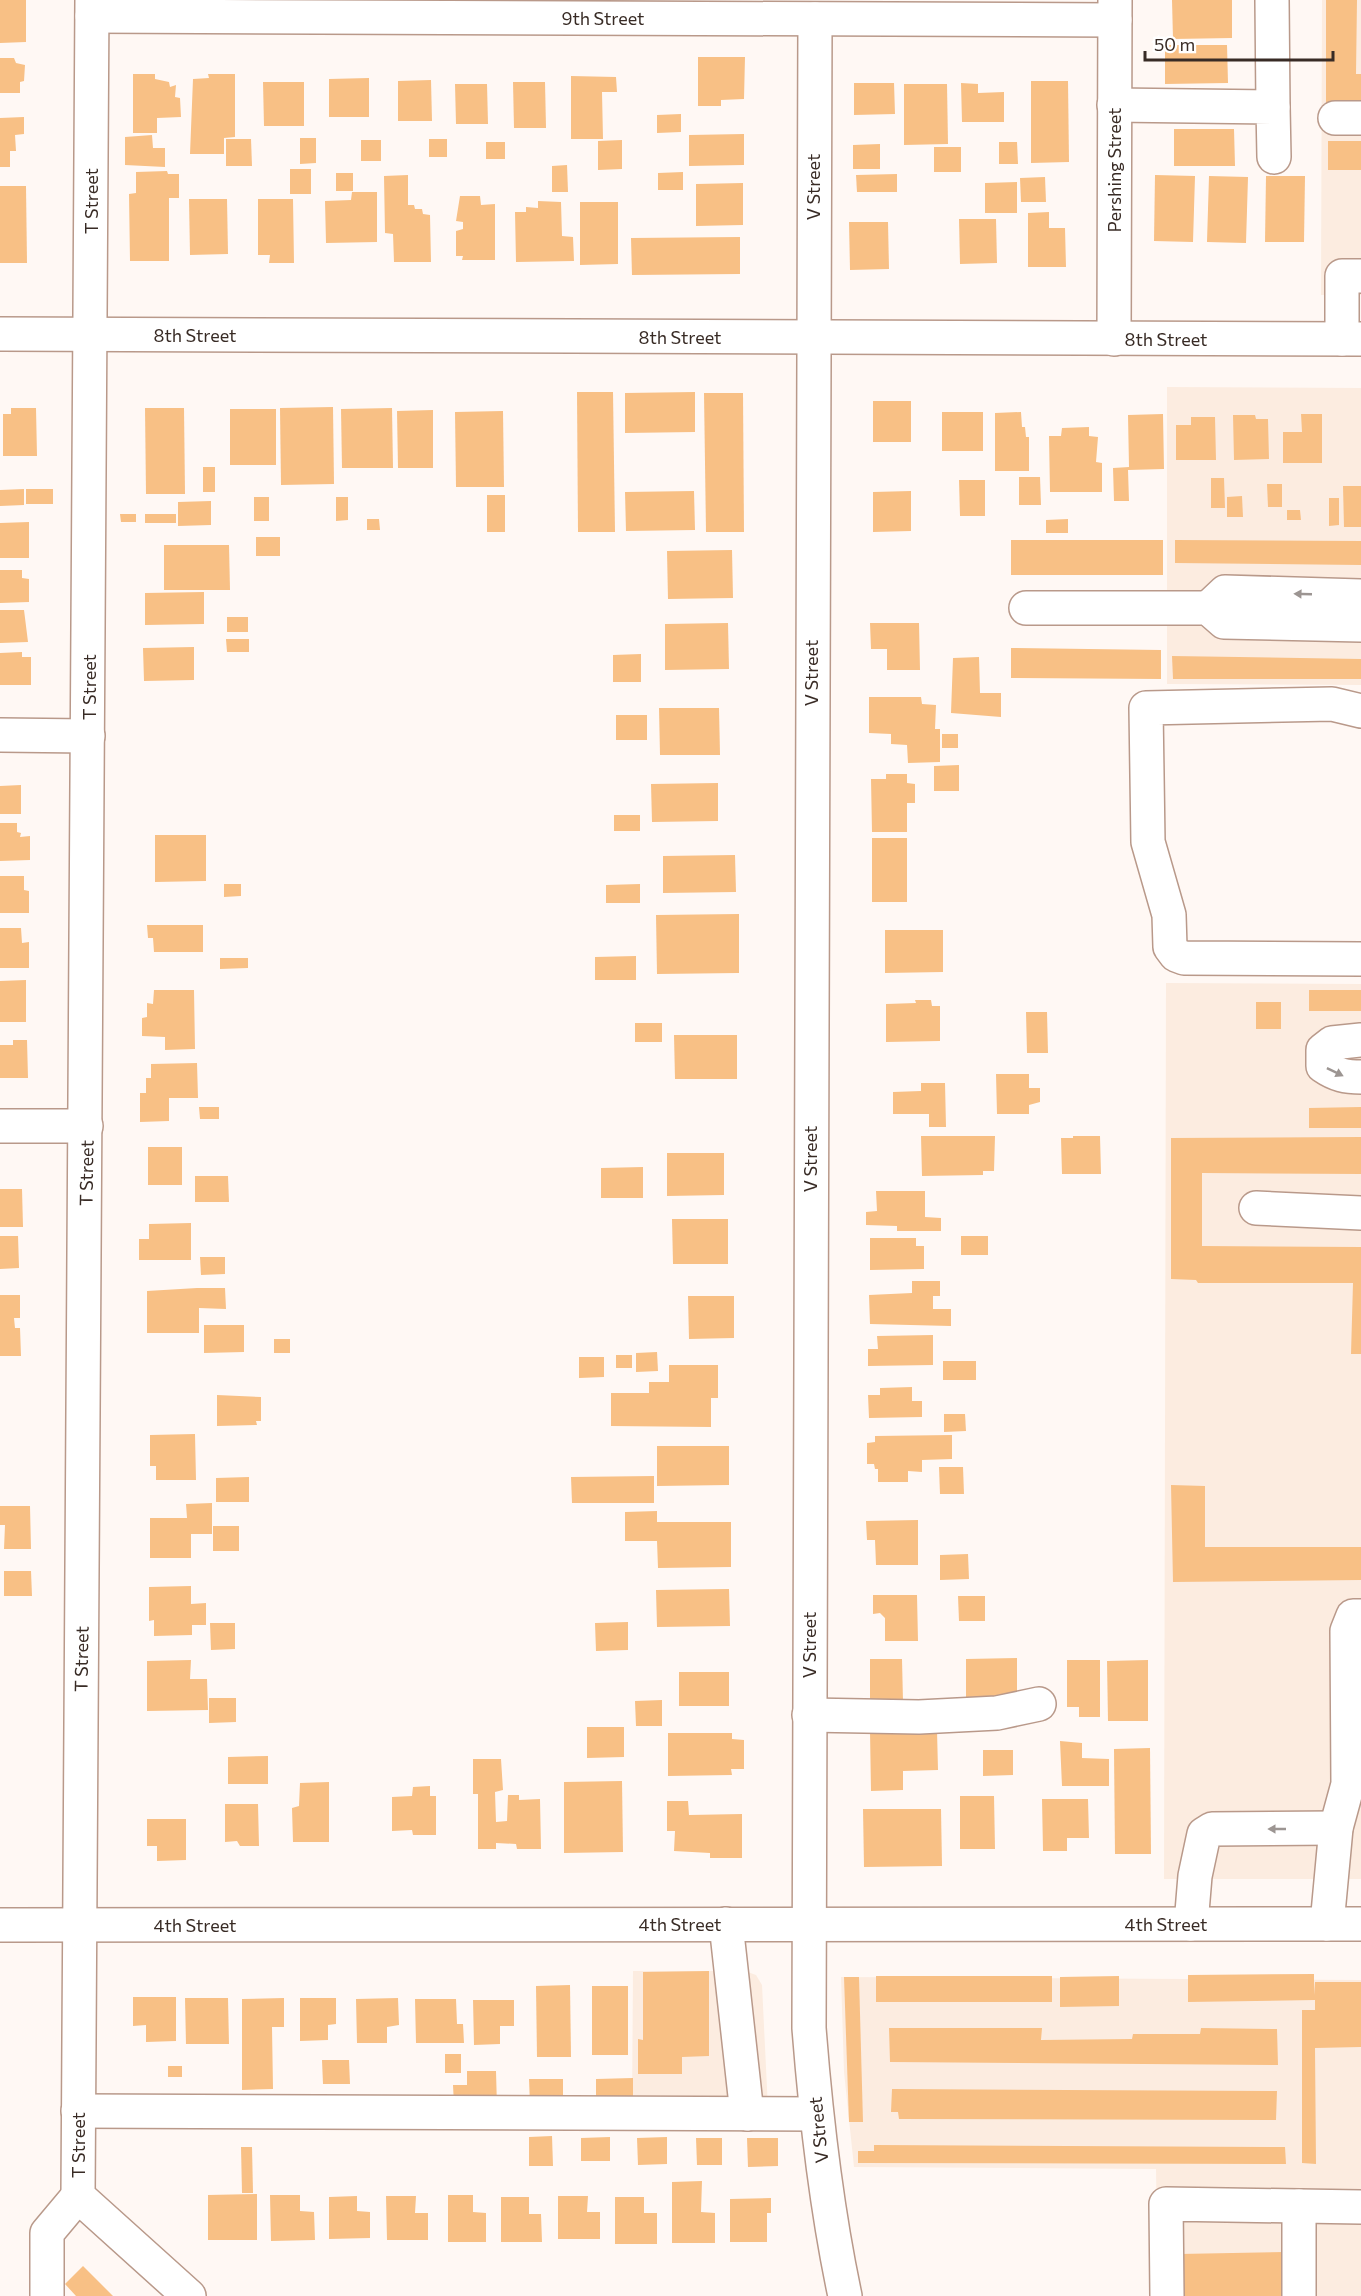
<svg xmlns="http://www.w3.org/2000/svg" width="1361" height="2296" viewBox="0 0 1361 2296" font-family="Commissioner,sans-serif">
	<rect width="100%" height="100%" fill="#fff8f4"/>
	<g fill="#fcece0">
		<path d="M1322 0H1361V295H1321Z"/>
		<path d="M1167 387 1361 388V685L1167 684Z"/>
		<path d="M1166 983 1361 984V1879H1164Z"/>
		<path d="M633 1971H745L756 1975 762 1985 768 2109 632 2108Z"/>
		<path d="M841 1977 1361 1980V2296H1158L1156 2169 854 2167 844 2072Z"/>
	</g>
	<g fill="#f8c085">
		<path d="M0 0H26V42L0 43Z"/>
		<path d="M1172 0H1232V38L1173 39Z"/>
		<path d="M1326 0H1357L1356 74H1361V107H1326Z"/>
		<path d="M1165 45H1227L1228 83 1165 84Z"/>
		<path d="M698 57H745L744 99 721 100V106H698Z"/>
		<path d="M0 58H14L16 63 25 65 24 81 20 82V93H0Z"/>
		<path d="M133 74H155V79L169 82 170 87 176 85 175 97 180 98 181 117 157 118V133H133Z"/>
		<path d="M208 74H235V137L224 138V154H190L193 79 209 78Z"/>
		<path d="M571 76 616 77 617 92H602L603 139H571Z"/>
		<path d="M369 78V117H329V79Z"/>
		<path d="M431 80 432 121H398V81Z"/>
		<path d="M1031 81H1068L1069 162 1031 163Z"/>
		<path d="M263 82H304V126H264Z"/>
		<path d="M513 82H545L546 128H514Z"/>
		<path d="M854 83H894L895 114 854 115Z"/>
		<path d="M961 83 978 84V93L1004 92V122H962Z"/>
		<path d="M455 84H487L488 124H456Z"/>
		<path d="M904 84H947L948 144 904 145Z"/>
		<path d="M681 114V132L657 133V115Z"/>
		<path d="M24 117V134L15 135 16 151H10V167H0V118Z"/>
		<path d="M1174 129H1234L1235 166H1174Z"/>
		<path d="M744 134V165L689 166V135Z"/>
		<path d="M152 135 153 148H165V167L125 165V137Z"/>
		<path d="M300 138H316V163L300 164Z"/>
		<path d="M226 139H251L252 166H226Z"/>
		<rect x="429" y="139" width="18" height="18"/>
		<rect x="361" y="140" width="20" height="21"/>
		<path d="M622 140V169L598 170V141Z"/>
		<rect x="1328" y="141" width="33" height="29"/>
		<rect x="486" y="142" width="19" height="17"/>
		<path d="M999 142H1017L1018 164H999Z"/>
		<path d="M880 144V169H853V145Z"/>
		<rect x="934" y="147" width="27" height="25"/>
		<path d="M567 165 568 192H552V166Z"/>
		<rect x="290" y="169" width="21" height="25"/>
		<path d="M167 171 168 174H179V198H169V261H130L129 194 136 193V172Z"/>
		<path d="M683 172V190H658V173Z"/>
		<rect x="336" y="173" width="17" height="18"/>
		<path d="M897 174V192H857L856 175Z"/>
		<path d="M408 175V205H414L415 209H422L423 214 430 215 431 262H394L393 234 385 233 384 176Z"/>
		<path d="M1155 175 1195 176 1193 242 1154 241Z"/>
		<path d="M1209 176 1248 177 1246 243 1207 242Z"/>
		<path d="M1266 176H1305L1304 242H1265Z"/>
		<path d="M1045 177 1046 202H1021L1020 178Z"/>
		<path d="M1017 182V213H985V183Z"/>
		<path d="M743 183V225L696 226V184Z"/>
		<path d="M0 186H26L27 263H0Z"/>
		<path d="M352 192H377V242L326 243 325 201 351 200Z"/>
		<path d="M460 196H480L481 205 495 204V260H462L463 256H456V231L463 229V222L456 221Z"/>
		<path d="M189 199H227L228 254 190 255Z"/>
		<path d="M258 199H293L294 263H269L270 255H258Z"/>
		<path d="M538 201 561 202 562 236 573 237 574 261 516 262 515 212H526V207L538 208Z"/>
		<path d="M580 202H618V264L580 265Z"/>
		<path d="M1049 212V228H1065L1066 267H1028V213Z"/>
		<path d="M959 219H996L997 263 960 264Z"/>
		<path d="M849 222H888L889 269 850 270Z"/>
		<path d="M740 237V274L632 275 631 238Z"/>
		<path d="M577 392H613L615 532H578Z"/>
		<path d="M695 392V432L625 433V393Z"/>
		<path d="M704 393H743L744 532H706Z"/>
		<rect x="873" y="401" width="38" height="41"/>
		<path d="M333 407 334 484 281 485 280 408Z"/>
		<path d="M11 408H36L37 456H3V414H11Z"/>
		<path d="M145 408H184L185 494H146Z"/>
		<path d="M392 408 393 468H342L341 409Z"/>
		<rect x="230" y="409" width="46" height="56"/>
		<path d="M433 410V468H398L397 411Z"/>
		<path d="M503 411 504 487H456L455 412Z"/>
		<rect x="942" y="412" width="41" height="39"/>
		<path d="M1021 412 1022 427H1025L1026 437H1029V471H995V413Z"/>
		<path d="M1163 414 1164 469 1128 470 1129 501H1114L1113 468 1129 467 1128 415Z"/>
		<path d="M1301 414H1322V463H1283V432H1302Z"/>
		<path d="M1233 415H1255L1256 419H1268L1269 459 1234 460Z"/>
		<path d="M1191 417H1215L1216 460H1176V425H1191Z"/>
		<path d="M1089 427V436L1098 437 1096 462 1102 463V492H1050L1049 436H1061L1062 428Z"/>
		<rect x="203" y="467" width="12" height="25"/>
		<path d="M1019 477H1040L1041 505H1019Z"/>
		<path d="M1211 478H1224L1225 508H1211Z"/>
		<path d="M959 480H985V516H960Z"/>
		<path d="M1267 484H1282V507H1268Z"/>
		<path d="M1343 486H1361V527H1344Z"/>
		<path d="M24 489V505L0 506V490Z"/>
		<rect x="26" y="489" width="27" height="15"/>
		<path d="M694 491 695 530 626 531 625 492Z"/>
		<path d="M911 491V531L873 532V492Z"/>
		<rect x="487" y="495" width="18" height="37"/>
		<path d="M1242 496 1243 517H1227V497Z"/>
		<rect x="254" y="497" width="15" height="24"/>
		<path d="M336 497H348V520L336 521Z"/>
		<path d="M1329 498H1339V525L1329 526Z"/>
		<path d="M211 501V525L178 526V502Z"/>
		<path d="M1287 510H1300L1301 520H1287Z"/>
		<path d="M120 514H136V522H121Z"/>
		<rect x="145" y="514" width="31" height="9"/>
		<path d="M367 519H379L380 530H367Z"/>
		<path d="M1068 519V533H1046V520Z"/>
		<path d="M29 522V558H0V523Z"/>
		<rect x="256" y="537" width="24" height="19"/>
		<rect x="1011" y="540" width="152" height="35"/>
		<path d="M1175 540 1361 541V565L1175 563Z"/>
		<path d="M164 545H229L230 590H164Z"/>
		<path d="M732 550 733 598 668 599 667 551Z"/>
		<path d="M0 570H22V578L29 579V602L0 603Z"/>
		<path d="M204 592V624L145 625V593Z"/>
		<path d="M0 610H24L28 642 0 643Z"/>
		<rect x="227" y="617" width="21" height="15"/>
		<path d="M728 623 729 669 665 670V624Z"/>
		<path d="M870 623H919L920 670H887V649H871Z"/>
		<path d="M226 639H249V652H227Z"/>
		<path d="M194 647V680L144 681 143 648Z"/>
		<path d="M1011 648 1161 650V679L1011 678Z"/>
		<path d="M22 652V657H31V685H0V653Z"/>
		<path d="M641 654V682H613V655Z"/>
		<path d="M1172 656 1361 659V679H1173Z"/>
		<path d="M979 657 980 693H1001V717L951 713 953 658Z"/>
		<path d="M869 697H921L922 704 936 705 935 729H940V762L908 763 907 745 891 744V734L869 733Z"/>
		<path d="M659 708H719L720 755H660Z"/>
		<rect x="616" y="715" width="31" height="25"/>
		<rect x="942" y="734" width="16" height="14"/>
		<path d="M959 765V791H934V766Z"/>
		<path d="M886 774H907V783L915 784V803H907V832H872L871 779H886Z"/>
		<path d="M718 783V821L652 822 651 784Z"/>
		<path d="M21 785V814H0V786Z"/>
		<rect x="614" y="815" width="26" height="16"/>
		<path d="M0 823H17V832L21 833 20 837 30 836V860L0 861Z"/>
		<path d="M155 835H206V881L155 882Z"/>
		<rect x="872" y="838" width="35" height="64"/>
		<path d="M735 855 736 892 663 893V856Z"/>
		<path d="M0 876H24V890L29 891V913H0Z"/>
		<path d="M224 884H241V896L224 897Z"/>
		<path d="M640 884V903H606V885Z"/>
		<path d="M739 914V973L657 974 656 915Z"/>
		<path d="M147 925H203V952H154L153 938H148Z"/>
		<path d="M0 928H21L22 943 29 942V968H0Z"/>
		<path d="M885 930H943V972L885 973Z"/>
		<path d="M636 956V980H595V957Z"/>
		<path d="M220 958H248V968L220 969Z"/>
		<path d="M26 980V1022H0V981Z"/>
		<path d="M154 990H194L195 1049 165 1050V1037L142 1036V1018L147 1017V1003L153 1004Z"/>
		<rect x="1309" y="990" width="52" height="21"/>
		<path d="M915 1000H931L932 1006H940V1041L886 1042V1004L916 1003Z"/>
		<rect x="1256" y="1002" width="25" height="27"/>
		<path d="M1026 1012H1047L1048 1053H1027Z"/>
		<rect x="635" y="1023" width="27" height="19"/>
		<path d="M674 1035H737V1079H675Z"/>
		<path d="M13 1040H27L28 1078H0V1045H13Z"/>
		<path d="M197 1063 198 1098H169V1121L140 1122V1093H146V1078H151V1064Z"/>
		<path d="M996 1074H1029V1088H1040V1102L1029 1105V1114H997Z"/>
		<path d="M921 1083H945L946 1127H929V1114H893V1092L921 1091Z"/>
		<path d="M199 1107H219V1119H200Z"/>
		<path d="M1361 1107V1128H1309V1108Z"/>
		<path d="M921 1136H995L994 1171H983V1175L922 1176Z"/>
		<path d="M1073 1136H1100L1101 1174H1062L1061 1138H1073Z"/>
		<path d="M1361 1137V1174L1202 1173V1246L1361 1247V1354H1351L1353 1283H1198L1196 1280 1171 1279V1138Z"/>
		<rect x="148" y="1147" width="34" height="38"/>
		<path d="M667 1153H724V1195L667 1196Z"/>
		<path d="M643 1167V1198H601V1168Z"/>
		<path d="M195 1176H228L229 1202H195Z"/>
		<path d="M0 1189H22L23 1227H0Z"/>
		<path d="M876 1191H925V1217L941 1218V1231H897V1226L866 1225V1212L877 1211Z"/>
		<path d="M672 1219H728V1264H673Z"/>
		<path d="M191 1223V1260H139V1239H149V1224Z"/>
		<path d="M0 1236H18L19 1268 0 1269Z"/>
		<rect x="961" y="1236" width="27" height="19"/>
		<path d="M870 1238H916V1246H924V1269L870 1270Z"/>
		<path d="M200 1257H225V1274L201 1275Z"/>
		<path d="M912 1281H940V1296H933V1309H951V1326L870 1324 869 1295 912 1293Z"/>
		<path d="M197 1288H225L226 1309 199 1308V1333H147V1291Z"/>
		<path d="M0 1295H20V1318H14L15 1328H20L21 1356H0Z"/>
		<path d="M688 1296H734V1338L689 1339Z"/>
		<path d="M204 1325H244V1352L204 1353Z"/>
		<path d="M933 1335V1365L868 1366V1349H878L877 1336Z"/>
		<rect x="274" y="1339" width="16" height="14"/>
		<path d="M657 1352 658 1371 636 1372V1353Z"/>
		<rect x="616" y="1355" width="16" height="13"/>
		<path d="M579 1357H604V1377L579 1378Z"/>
		<rect x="943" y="1361" width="33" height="19"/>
		<path d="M669 1365H718V1398H711V1427L611 1426V1393H649V1382H669Z"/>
		<path d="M912 1387V1401H922V1417L869 1418 868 1395H880V1388Z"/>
		<path d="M217 1395 261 1397V1421H256L257 1425 217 1426Z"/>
		<path d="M944 1414H965L966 1431 944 1432Z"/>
		<path d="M195 1434 196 1480H156V1466H150V1435Z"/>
		<path d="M952 1435V1459L922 1460V1472L908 1471V1482H878V1469H875L874 1464H867V1443L875 1442V1436Z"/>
		<path d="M657 1446H729V1485L657 1486Z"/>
		<path d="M939 1467H963L964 1494H940Z"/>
		<path d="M654 1476V1503H572L571 1477Z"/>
		<path d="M249 1477V1502H216V1478Z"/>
		<path d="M1171 1485 1205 1486V1547H1361V1580L1173 1582Z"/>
		<path d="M212 1503V1534H191V1558H150V1518H187L186 1504Z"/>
		<path d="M0 1506H30L31 1549H4L5 1525H0Z"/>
		<path d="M657 1511V1522H731V1567L658 1568 657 1541H625V1512Z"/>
		<path d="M918 1520V1565H876L875 1540H867L866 1521Z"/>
		<rect x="213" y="1526" width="26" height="25"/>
		<path d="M968 1554 969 1579 940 1580V1555Z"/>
		<path d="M4 1571H31L32 1596H4Z"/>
		<path d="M191 1586V1604L206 1603V1625H192V1635L154 1636V1620L149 1621V1587Z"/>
		<path d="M729 1589 730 1626 657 1627 656 1590Z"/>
		<path d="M873 1595H917L918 1641H885V1618L880 1613 873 1614Z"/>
		<path d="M958 1596H985V1621H959Z"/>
		<path d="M628 1622V1650L596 1651 595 1623Z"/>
		<path d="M210 1623H235V1649L211 1650Z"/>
		<path d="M1017 1658V1696L966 1697V1659Z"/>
		<path d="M870 1659H902L903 1702 870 1703Z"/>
		<path d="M191 1660 190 1679H207L208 1710 147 1711V1661Z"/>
		<path d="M1067 1660H1100V1717H1079V1707H1067Z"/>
		<path d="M1148 1660V1721H1108L1107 1661Z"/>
		<rect x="679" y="1672" width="50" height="34"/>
		<path d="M209 1698H236V1722L209 1723Z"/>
		<path d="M662 1700V1726H636L635 1701Z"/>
		<path d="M587 1727H624V1757L587 1758Z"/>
		<path d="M937 1730 938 1770 903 1771V1790L871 1791 870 1731Z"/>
		<path d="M668 1733H732V1739L744 1740V1769H731L732 1775 668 1776Z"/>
		<path d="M1060 1741 1082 1743V1758L1109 1759V1786H1062Z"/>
		<path d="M1150 1748 1151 1854H1115L1114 1749Z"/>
		<path d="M983 1750H1013V1775L983 1776Z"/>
		<path d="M268 1756V1784H228V1757Z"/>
		<path d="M473 1759H501L503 1790 495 1792 496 1822 507 1821 508 1795H519V1800L540 1799 541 1849H517L516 1844 496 1843V1849H478V1794H473Z"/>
		<path d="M622 1781 623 1852 564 1853V1782Z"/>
		<path d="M329 1782V1842H293L292 1808 299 1806 300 1783Z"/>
		<path d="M430 1786V1796H436V1835H413L412 1830 392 1831V1797L412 1796 413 1787Z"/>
		<path d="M960 1796H994L995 1849H960Z"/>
		<path d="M1042 1799H1088L1089 1838H1067V1851H1043Z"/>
		<path d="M667 1801H688L689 1815 742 1814V1858H710V1853L674 1851 675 1831H667Z"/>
		<path d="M225 1804H258L259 1846H240L237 1841 225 1842Z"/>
		<path d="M863 1809H941L942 1866 864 1867Z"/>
		<path d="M147 1819H186V1860L157 1861V1846H147Z"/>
		<path d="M709 1971V2056L682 2057V2074H638V2039L643 2040V1972Z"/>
		<path d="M1314 1974V1995L1315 1982H1361V2047L1315 2048 1316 2164 1302 2163V2010H1315V2000L1188 2002V1975Z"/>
		<rect x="876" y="1976" width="176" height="26"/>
		<path d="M1119 1976V2006L1060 2007V1977Z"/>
		<path d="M844 1977H859L863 2122H849Z"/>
		<path d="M570 1985 571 2057H537L536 1986Z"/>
		<rect x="592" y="1986" width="36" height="69"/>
		<path d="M133 1997H176V2041L146 2042V2025L133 2026Z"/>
		<path d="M185 1998H228L229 2044H186Z"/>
		<path d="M284 1998V2027H272L273 2089 242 2090V1999Z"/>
		<path d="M300 1998H336V2024L328 2025V2040L300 2041Z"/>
		<path d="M398 1998 399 2025 387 2027V2043H357L356 1999Z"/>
		<path d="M415 1999H456L457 2024H463L464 2043H416Z"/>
		<path d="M473 2000H514V2026H500V2044L474 2045Z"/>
		<path d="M889 2028H1042L1041 2040 1132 2039 1133 2034H1200L1201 2028 1277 2029 1278 2065 890 2062Z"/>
		<rect x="445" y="2054" width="16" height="19"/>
		<path d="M322 2060H349L350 2084H323Z"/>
		<rect x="168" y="2066" width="14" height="11"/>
		<path d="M467 2071H496L497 2107 454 2105 453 2085H467Z"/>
		<path d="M633 2078V2104L596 2105V2079Z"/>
		<path d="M529 2079H563V2104H530Z"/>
		<path d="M892 2089 1277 2091 1276 2120 899 2119 898 2112H891Z"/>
		<path d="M552 2136 553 2166H529V2137Z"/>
		<path d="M610 2137V2161H581V2138Z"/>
		<path d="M667 2137V2164L638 2165 637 2138Z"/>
		<path d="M696 2138H722V2165H697Z"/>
		<path d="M747 2138H778V2166L748 2167Z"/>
		<path d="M874 2145 1285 2147 1286 2164 858 2163V2151H874Z"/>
		<path d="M241 2147H252L253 2193H242Z"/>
		<path d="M702 2181 701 2212 715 2213V2243H672V2182Z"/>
		<path d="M257 2194V2240H208V2195Z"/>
		<path d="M270 2195H300V2211L314 2212 315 2240 271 2241Z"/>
		<path d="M448 2195H473V2212L486 2213V2242H448Z"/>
		<path d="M357 2196V2211L370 2212V2238L329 2239V2197Z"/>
		<path d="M386 2196H416L415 2213H428V2240H387Z"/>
		<path d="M558 2196H588L587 2212H600V2239H558Z"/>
		<path d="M501 2197H529V2214H541L542 2242H501Z"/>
		<path d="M615 2197H644V2213H657V2244H615Z"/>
		<path d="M771 2198V2213H767V2242H730V2199Z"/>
		<path d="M1285 2252 1286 2296H1179V2254Z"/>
		<path d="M83 2266 113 2296H76L65 2284Z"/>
	</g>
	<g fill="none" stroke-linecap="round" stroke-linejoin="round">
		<g stroke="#b9998a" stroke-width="36">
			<g id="minor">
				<path d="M92 0 78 2196 189 2296"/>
				<path d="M1272 0 1273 107"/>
				<path d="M92 16 1115 20"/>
				<path d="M815 19 809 2028C816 2118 826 2207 845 2296"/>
				<path d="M1114 105 1273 107 1274 157"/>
				<path d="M1335 118H1361"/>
				<path d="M0 334 1361 339"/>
				<path d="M1114 339 1115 0"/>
				<path d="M1342 339V276H1361"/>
				<path d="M1026 608H1208L1224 622 1361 625"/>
				<path d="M1208 608 1225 592 1361 596"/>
				<path d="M1361 711 1332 704 1146 708 1148 842 1169 915 1170 947 1176 955 1184 958 1361 959"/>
				<path d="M0 735 88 736"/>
				<path d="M1361 1040 1332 1043 1323 1050V1066C1336 1075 1346 1077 1361 1077"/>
				<path d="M0 1126H86"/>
				<path d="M1256 1208 1361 1213"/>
				<path d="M809 1715 919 1717 997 1713 1039 1704"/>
				<path d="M726 1924 747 2114"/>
				<path d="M1191 1924 1195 1876 1204 1834 1212 1829 1336 1828"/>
				<path d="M1327 1924 1336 1828 1348 1784 1347 1631 1353 1616H1361"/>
				<path d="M0 1925 1361 1924"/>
				<path d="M78 2111 816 2114"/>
				<path d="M1299 2206V2296"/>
				<path d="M47 2296V2233L78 2196"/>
				<path d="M1167 2296 1166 2204 1361 2207"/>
			</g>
		</g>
		<use href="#minor" stroke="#fff" stroke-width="33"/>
	</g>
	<defs><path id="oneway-solid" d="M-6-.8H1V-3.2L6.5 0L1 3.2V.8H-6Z" transform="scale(1.5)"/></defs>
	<g fill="#9c9592">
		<use href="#oneway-solid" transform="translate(1303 594) rotate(-178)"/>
		<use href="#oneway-solid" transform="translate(1335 1072) rotate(26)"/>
		<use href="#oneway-solid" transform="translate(1277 1829) rotate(180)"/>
	</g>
	<g text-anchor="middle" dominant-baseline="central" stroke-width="5" stroke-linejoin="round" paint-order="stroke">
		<g font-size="18" fill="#382b25" stroke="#fff">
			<text x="603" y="18">9th Street</text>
			<text transform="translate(1114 170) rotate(-90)">Pershing Street</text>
			<text transform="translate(813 187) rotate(-90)">V Street</text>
			<text transform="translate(91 201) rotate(-90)">T Street</text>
			<text x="195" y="335">8th Street</text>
			<text x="680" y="337">8th Street</text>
			<text x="1166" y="339">8th Street</text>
			<text transform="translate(811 673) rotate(-90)">V Street</text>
			<text transform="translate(89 687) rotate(-90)">T Street</text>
			<text transform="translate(810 1159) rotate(-90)">V Street</text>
			<text transform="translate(86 1173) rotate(-89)">T Street</text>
			<text transform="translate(809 1645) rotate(-90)">V Street</text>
			<text transform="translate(81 1659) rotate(-89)">T Street</text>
			<text x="680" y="1924">4th Street</text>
			<text x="1166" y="1924">4th Street</text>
			<text x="195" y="1925">4th Street</text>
			<text transform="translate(818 2130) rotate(-96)">V Street</text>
			<text transform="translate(78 2145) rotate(-90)">T Street</text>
		</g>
	</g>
	<path d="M1145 51v9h188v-9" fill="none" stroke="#382b25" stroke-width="3"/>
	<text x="1154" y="51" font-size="18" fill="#382b25" stroke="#ffffff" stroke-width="4.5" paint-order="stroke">50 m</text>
</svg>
